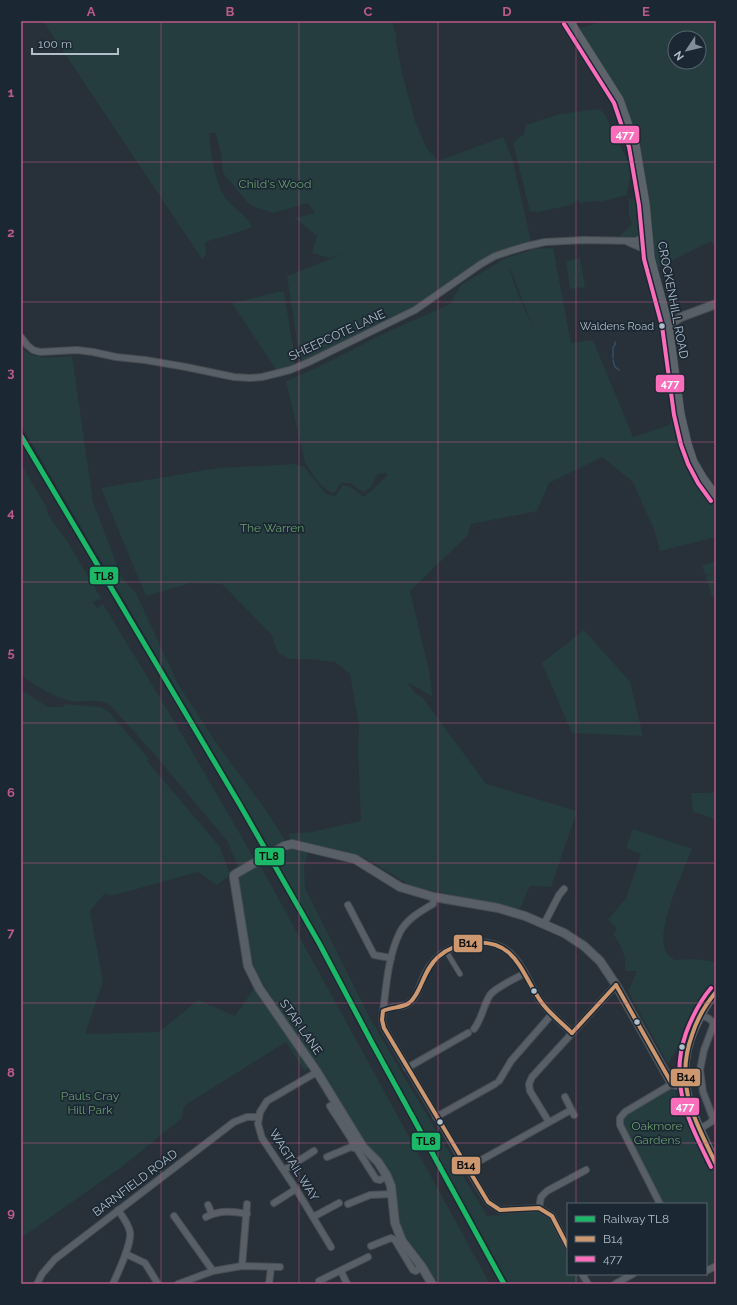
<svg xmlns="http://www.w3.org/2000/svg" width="737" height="1305" viewBox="0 0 737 1305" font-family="Raleway,sans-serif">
	<rect width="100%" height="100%" fill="#283139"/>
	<g fill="#253d3e" fill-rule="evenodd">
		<path d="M43 21H392L396 34V41L402 73 415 121 426 147 438 161 503 137 512 158 531 241 489 256 422 303 350 340 304 362 299 355 287 276 343 254 329 258 312 253 317 236 295 218 315 213 308 203 273 213 250 205 223 173 221 154 216 133H209C210 150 215 180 223 194 230 207 246 213 252 227L242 231 205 242 206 255 202 259Z"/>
		<path d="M606 21H716V248L711 241 655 269 638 144 606 72 580 28ZM675 38H699V62H675Z"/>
		<path d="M599 109C607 115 609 124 613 133 626 158 636 166 626 195L600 202 597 201 580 203 578 200 570 205 538 212 530 211 513 143 524 134 526 125 560 114Z"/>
		<path d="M641 198 646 231C638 239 631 239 620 239L621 235 632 224 629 216V199Z"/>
		<path d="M553 248 571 343 593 340 633 437 670 425 674 408 689 461 716 499V537L660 551 654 529 632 481 602 457 549 483 537 511 471 524 468 535 410 591 430 675 428 677 430 676 432 696 407 682 415 693 423 698 486 784 577 811 551 887 530 886 519 910 412 886 363 857 311 844 291 840 288 834 311 832 361 821 358 750 359 726 350 674 335 662 309 659H289L278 653 271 634 222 584 191 583 146 596 101 488 218 468 295 464 304 467 326 494 335 496 343 485 351 487 364 497 388 475 385 473 378 474 370 488 363 492 350 483H341L334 493C320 489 312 474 305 462L286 381 316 368 383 334 450 304 461 285 506 258 534 249ZM509 268H510L535 332 518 294Z"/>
		<path d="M580 258 585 287 570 289 566 261Z"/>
		<path d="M279 292H284L294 353V366L277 371 232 303Z"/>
		<path d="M21 346C32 362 55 357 72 356L93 502 122 578 136 593 178 684 219 747 263 806 285 840 270 848 21 425Z"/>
		<path d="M21 464 47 508 48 515 67 541 101 598 93 602 97 608 103 604 177 726 255 860 239 869 228 842 155 755 110 705C98 697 84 703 71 701 53 697 36 685 21 676Z"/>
		<path d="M715 561 716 565V596L712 597 706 576 714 573 706 575 702 566Z"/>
		<path d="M584 630 630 682 643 736 572 733 542 663Z"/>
		<path d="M21 690 48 707H64L63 704 101 707 109 712 149 759 147 761 220 847 230 875 217 885 198 872 111 896 105 893 90 911 103 982 85 1034 159 1032 198 1000 235 1016 255 987 309 1065 305 1072 286 1042 184 1106 182 1118 123 1166 21 1238Z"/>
		<path d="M716 791V821L710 817 693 812 691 793H710Z"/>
		<path d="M633 829 692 849C683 871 659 924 664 946 666 953 669 957 675 960L695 959 716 962V989L695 1015 668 1064 628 991 637 971H625C626 954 623 948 613 934L617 928 608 920 626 898 641 854 626 848Z"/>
		<path d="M294 847 309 850 304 867 305 888 370 1018 403 1075 487 1216 537 1212 549 1219 568 1256V1274H577L583 1284H509L273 858Z"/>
		<path d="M260 865 490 1284H436L425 1265 406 1240 397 1220 395 1191 258 976C249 956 248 939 245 918 242 904 239 892 238 878Z"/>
		<path d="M672 1084 678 1098 687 1108 716 1169V1266L706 1271V1204H660L620 1125V1118Z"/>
	</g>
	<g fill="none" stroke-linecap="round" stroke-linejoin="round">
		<g stroke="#344d63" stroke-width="1.5">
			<path d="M613 358V347L615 345V342"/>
			<path d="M613 360 615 367 619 370"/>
		</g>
		<g stroke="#474d53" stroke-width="6">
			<path id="pedestrian" d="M446 951 460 974"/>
		</g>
		<g stroke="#474d53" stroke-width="8">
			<g id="minor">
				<path d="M628 242 644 249 648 255"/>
				<path d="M21 337 27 345 33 350 40 352 77 350 93 352 116 357 145 360 186 367 234 377 250 378 262 377 290 370 309 362 415 310 481 264 495 256 510 251 527 246 545 242 584 240 636 241 642 238 648 232"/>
				<path d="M434 897 433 904C421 911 407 919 400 932 387 958 386 991 382 1020L384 1028 467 1168 488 1202 500 1210 539 1208 552 1216 568 1247"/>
				<path d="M348 905 374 955 391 958"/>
				<path d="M544 924 559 895 564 889"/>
				<path d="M383 1011C393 1004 405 1010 413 999 417 995 419 988 421 983 425 973 431 962 440 955 460 940 494 936 513 956 526 969 531 989 542 1003 550 1014 562 1023 572 1033"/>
				<path d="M474 1029C482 1019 483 1006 490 995 496 987 515 979 525 973"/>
				<path d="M407 1068 468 1033"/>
				<path d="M317 1072 267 1101 260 1112 258 1124 262 1138 296 1189 331 1247"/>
				<path d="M499 1081 511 1061 552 1014"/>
				<path d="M565 1097 574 1115"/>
				<path d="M330 1106 350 1137 355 1147"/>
				<path d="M436 1117 495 1084"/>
				<path d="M549 1122 530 1091 529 1084 532 1077 616 985"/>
				<path d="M700 1129 711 1122 713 1118 703 1092 700 1070 704 1050 713 1026V1022L708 1018 700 1015"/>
				<path d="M327 1157 351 1147 357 1149 376 1179 380 1180 387 1176"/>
				<path d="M467 1168 571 1110"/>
				<path d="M284 1170 314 1151"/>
				<path d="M274 1203 296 1189"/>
				<path d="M348 1204 370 1195 392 1194"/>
				<path d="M660 1204 620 1125V1118L625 1112 672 1084"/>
				<path d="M208 1205 212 1214"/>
				<path d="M539 1208 541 1197 547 1191 586 1170"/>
				<path d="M174 1216 213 1271"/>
				<path d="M206 1217C219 1210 232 1211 247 1214"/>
				<path d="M313 1217 339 1203"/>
				<path d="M371 1246 391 1238 395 1240 413 1270 416 1271 422 1267"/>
				<path d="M126 1254 145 1263 158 1284"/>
				<path d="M242 1266 247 1204"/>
				<path d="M341 1271 347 1284"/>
				<path d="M706 1271 716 1266"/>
				<path d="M582 1274 588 1284"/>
				<path d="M319 1281 368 1257"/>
				<path d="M37 1284 42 1274 55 1259 234 1122 247 1117H258"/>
				<path d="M113 1284C118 1272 132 1244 130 1232 128 1223 123 1217 118 1210"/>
				<path d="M178 1284 213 1271 242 1266 280 1267"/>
				<path d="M269 1284 271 1267"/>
				<path d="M615 1284 633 1274"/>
			</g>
		</g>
		<g stroke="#474d53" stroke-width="10">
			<g id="tertiary">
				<path d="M668 325 681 317 716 304"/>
				<path d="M432 1284 422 1267 402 1241 395 1223 391 1186 387 1176 378 1162 363 1147 317 1072 259 988 248 966 234 878V875L237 873 284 846 292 844 355 859 400 887 434 897 498 908 525 916 564 933 584 946 600 961 616 985 672 1084 685 1087"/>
			</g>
		</g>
		<g stroke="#474d53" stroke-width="10">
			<g id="secondary">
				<path d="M569 21 619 100 635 145 645 204 650 258 668 325 680 414 687 444 693 462 703 479 716 497"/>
				<path d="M716 992C706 1003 700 1016 694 1029 671 1081 694 1117 716 1164"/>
			</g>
		</g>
		<use href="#pedestrian" stroke="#595f66" stroke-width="4.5"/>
		<use href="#minor" stroke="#595f66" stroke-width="6"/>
		<use href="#tertiary" stroke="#595f66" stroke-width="8"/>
		<use href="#secondary" stroke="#5c636b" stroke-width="9"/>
		<g stroke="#1b2833" stroke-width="7">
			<g id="bus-1">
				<path d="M616 985 672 1084"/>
				<path d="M716 992C705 1005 697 1019 692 1035 674 1085 695 1120 716 1164"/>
				<path d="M572 1033 616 985"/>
				<path d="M568 1247 552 1216 539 1208 500 1210 488 1202 384 1028 382 1020 383 1011C391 1007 402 1008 409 1003 421 994 423 970 438 957 447 949 459 944 471 943 517 938 521 974 542 1003 550 1014 562 1023 572 1033"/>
			</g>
		</g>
		<g stroke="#1b2833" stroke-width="7">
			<g id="bus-2">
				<path d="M564 24 614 103 629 147 639 205 644 259 662 326 674 415 681 445 688 464 698 483 711 501"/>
				<path d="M711 1167C689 1121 668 1085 686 1033 692 1017 700 1001 711 988"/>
			</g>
		</g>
		<use href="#bus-1" stroke="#cd976f" stroke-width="4"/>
		<use href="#bus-2" stroke="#fb6dba" stroke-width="4"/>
		<g stroke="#1b2833" stroke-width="8">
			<path id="rail-1" d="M21 436 240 805 319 943 371 1041 504 1284"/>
		</g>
		<use href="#rail-1" stroke="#1ab867" stroke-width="5"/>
	</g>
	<path fill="none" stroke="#bc5a87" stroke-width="1" stroke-opacity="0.55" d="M161 21V1284M299 21V1284M438 21V1284M576 21V1204M21 162H716M21 302H716M21 442H716M21 582H716M21 723H716M21 863H716M21 1003H716M21 1143H716M576 1274V1284"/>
	<g fill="#b2beca" stroke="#1b2833" stroke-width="1.5">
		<circle cx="662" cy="326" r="3.5"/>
		<circle cx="534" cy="991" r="3.5"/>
		<circle cx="637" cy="1022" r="3.5"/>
		<circle cx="682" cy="1047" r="3.5"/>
		<circle cx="440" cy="1122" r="3.5"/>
	</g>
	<g text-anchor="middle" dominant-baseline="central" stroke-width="3.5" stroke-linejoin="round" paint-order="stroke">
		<g font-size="11" fill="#b2beca" stroke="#1b2833" text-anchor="end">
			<text x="654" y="326">Waldens Road</text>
		</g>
		<g font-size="12" fill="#689c6d" stroke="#1b2833">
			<text x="275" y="184">Child's Wood</text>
			<text x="272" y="528">The Warren</text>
			<text x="90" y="1096">Pauls Cray<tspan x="90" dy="14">Hill Park</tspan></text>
			<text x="657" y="1126">Oakmore<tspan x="657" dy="14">Gardens</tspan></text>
		</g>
		<g font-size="12" fill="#b2beca" stroke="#1b2833">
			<text transform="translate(673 300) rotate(79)">CROCKENHILL ROAD</text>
			<text transform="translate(337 335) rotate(-25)">SHEEPCOTE LANE</text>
			<text transform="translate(301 1027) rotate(55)">STAR LANE</text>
			<text transform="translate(294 1165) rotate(58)">WAGTAIL WAY</text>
			<text transform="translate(135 1183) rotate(-37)">BARNFIELD ROAD</text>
		</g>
	</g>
	<g stroke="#1b2833" stroke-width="1.5">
		<rect x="610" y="125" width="30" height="19" rx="4" fill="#fb6dba"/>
		<rect x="655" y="374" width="30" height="19" rx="4" fill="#fb6dba"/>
		<rect x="89" y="566" width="30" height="19" rx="4" fill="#1ab867"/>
		<rect x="254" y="847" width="31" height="19" rx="4" fill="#1ab867"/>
		<rect x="453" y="934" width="30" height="19" rx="4" fill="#cd976f"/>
		<rect x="670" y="1068" width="31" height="19" rx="4" fill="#cd976f"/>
		<rect x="670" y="1097" width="30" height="19" rx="4" fill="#fb6dba"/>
		<rect x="411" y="1132" width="30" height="19" rx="4" fill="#1ab867"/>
		<rect x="451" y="1156" width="30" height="19" rx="4" fill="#cd976f"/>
	</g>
	<g font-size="11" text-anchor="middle" font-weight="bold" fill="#fff">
		<text x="625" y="138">477</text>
		<text x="670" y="387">477</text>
		<text x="685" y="1110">477</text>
	</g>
	<g font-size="11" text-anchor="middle" font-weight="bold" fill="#111">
		<text x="104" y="580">TL8</text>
		<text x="269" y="860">TL8</text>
		<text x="468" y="947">B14</text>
		<text x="686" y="1081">B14</text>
		<text x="426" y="1145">TL8</text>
		<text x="466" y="1169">B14</text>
	</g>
	<rect width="737" height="1305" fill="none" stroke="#1b2833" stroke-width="44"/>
	<rect x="567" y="1203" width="140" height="72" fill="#1b2833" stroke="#57646f"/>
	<rect x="575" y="1216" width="20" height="6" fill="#1ab867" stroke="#57646f"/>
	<text x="603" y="1223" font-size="12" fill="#b2beca">Railway TL8</text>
	<rect x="575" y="1236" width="20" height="6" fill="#cd976f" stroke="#57646f"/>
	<text x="603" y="1243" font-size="12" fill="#b2beca">B14</text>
	<rect x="575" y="1256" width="20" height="6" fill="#fb6dba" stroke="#57646f"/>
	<text x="603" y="1263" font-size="12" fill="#b2beca">477</text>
	<g transform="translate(687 50) rotate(235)"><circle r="19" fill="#1b2833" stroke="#57646f"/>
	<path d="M0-3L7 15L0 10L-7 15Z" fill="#828d97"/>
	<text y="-6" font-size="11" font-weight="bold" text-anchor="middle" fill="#b2beca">N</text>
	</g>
	<path d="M32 48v6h86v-6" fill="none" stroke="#b2beca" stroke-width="2"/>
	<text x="38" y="48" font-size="12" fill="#b2beca" stroke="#1b2833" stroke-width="3" paint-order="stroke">100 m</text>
	<rect x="22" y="22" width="693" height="1261" fill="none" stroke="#bc5a87" stroke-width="1.5"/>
	<g font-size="13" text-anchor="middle" font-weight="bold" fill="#bc5a87">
		<text x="91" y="16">A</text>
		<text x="230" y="16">B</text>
		<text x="368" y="16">C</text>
		<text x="507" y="16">D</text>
		<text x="646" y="16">E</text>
		<text x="11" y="97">1</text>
		<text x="11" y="237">2</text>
		<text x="11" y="377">3</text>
		<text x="11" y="517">4</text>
		<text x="11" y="657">5</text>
		<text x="11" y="797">6</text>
		<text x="11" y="937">7</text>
		<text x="11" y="1077">8</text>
		<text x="11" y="1217">9</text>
	</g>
</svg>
